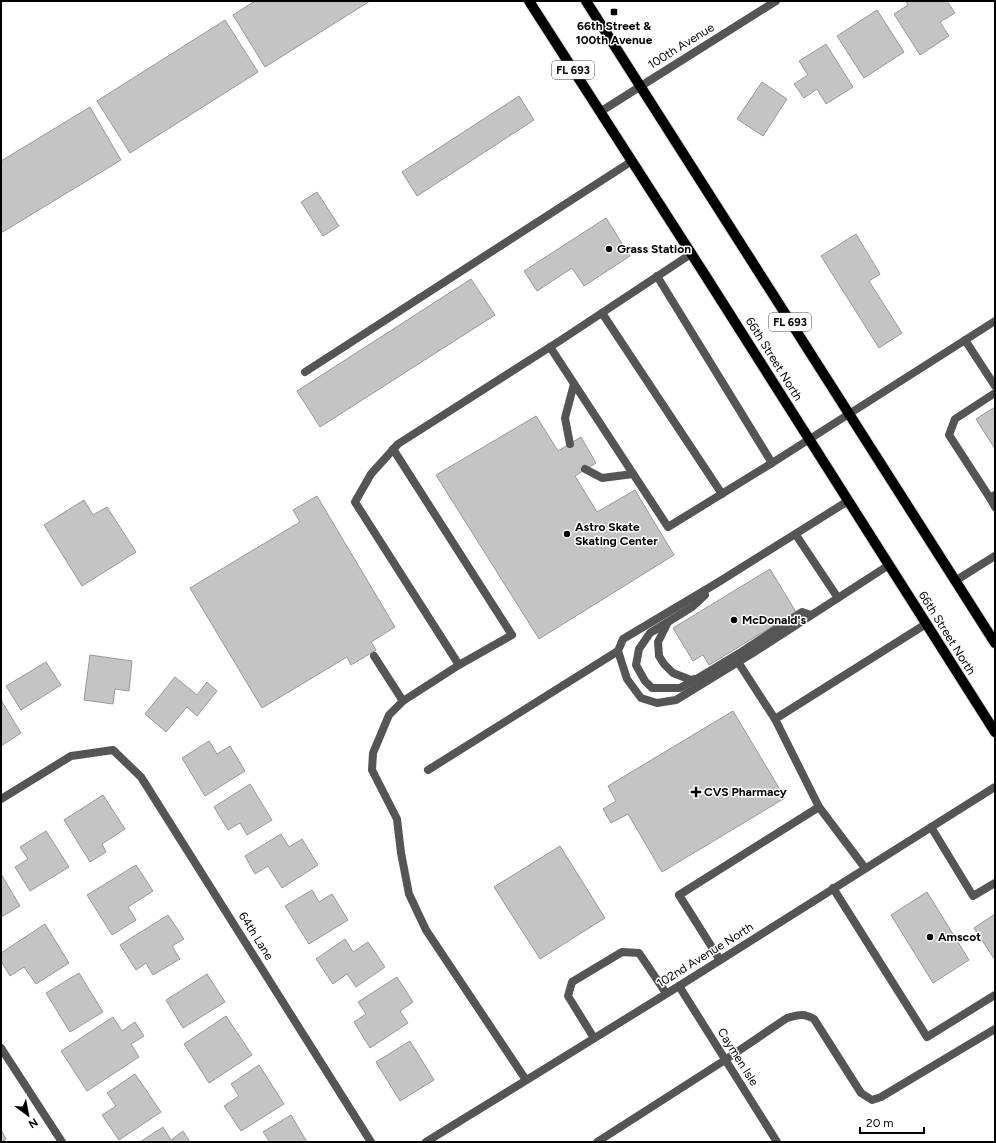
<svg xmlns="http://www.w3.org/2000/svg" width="996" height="1143" viewBox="0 0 996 1143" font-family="Figtree,sans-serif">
	<rect width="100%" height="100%" fill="#fff"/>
	<g fill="#c4c4c4" stroke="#999">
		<path d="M255 1H370L265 67 233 15Z"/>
		<path d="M906 1H947L955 13 940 22 949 36 920 55 894 14 908 5Z"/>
		<path d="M877 10 904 52 864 78 837 36Z"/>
		<path d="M225 20 258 72 130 153 97 101Z"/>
		<path d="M826 44 853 87 826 104 817 89 804 98 794 84 808 75 799 61Z"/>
		<path d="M762 82 787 99 763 136 737 119Z"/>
		<path d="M519 96 534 120 417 196 402 172Z"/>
		<path d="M90 107 121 160 1 233V161Z"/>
		<path d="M317 192 339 226 323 236 301 202Z"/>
		<path d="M606 218 630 256 584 286 572 268 537 291 524 271Z"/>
		<path d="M856 234 880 274 869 281 902 333 879 348 821 256Z"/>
		<path d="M471 279 495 315 320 427 297 391Z"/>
		<path d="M995 407V449L976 419Z"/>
		<path d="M536 416 558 451 581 437 596 463 575 476 597 512 635 490 674 555 539 639 436 475Z"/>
		<path d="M317 496 395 627 371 642 376 650 351 665 347 657 262 708 190 588 300 522 293 510Z"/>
		<path d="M84 500 93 515 107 507 136 552 82 586 44 525Z"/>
		<path d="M770 569 796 612 709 665 703 655 693 661 673 628Z"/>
		<path d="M90 655 132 661 129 691 115 689 113 704 84 700Z"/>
		<path d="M46 662 61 685 21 710 6 686Z"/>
		<path d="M175 677 197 695 207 682 217 691 197 716 187 707 166 732 145 714Z"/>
		<path d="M1 700 21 733 1 746Z"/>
		<path d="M733 711 785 798 662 872 628 814 611 823 603 809 616 801 608 786Z"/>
		<path d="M209 741 217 754 230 746 245 771 205 796 182 758Z"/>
		<path d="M250 784 272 820 247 835 240 823 228 830 214 807Z"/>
		<path d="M103 795 125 829 102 844 106 852 90 862 64 820Z"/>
		<path d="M46 831 69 867 30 891 15 867 28 859 20 847Z"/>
		<path d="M281 834 289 847 302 839 318 865 282 888 268 866 255 874 245 856Z"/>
		<path d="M560 846 605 918 540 959 494 887Z"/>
		<path d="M136 865 153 891 128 907 136 920 112 935 87 895Z"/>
		<path d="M1 874 20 906 1 917Z"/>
		<path d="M312 890 319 902 332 894 348 920 309 944 285 906Z"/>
		<path d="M927 892 969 960 933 983 891 915Z"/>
		<path d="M995 914V960L974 928Z"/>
		<path d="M168 915 184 939 172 946 180 959 153 975 146 963 136 970 120 945Z"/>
		<path d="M45 924 69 963 36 984 24 967 10 976 1 961V953Z"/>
		<path d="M345 939 353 952 368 942 385 967 356 987 347 974 333 984 316 959Z"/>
		<path d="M79 973 103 1012 70 1032 46 993Z"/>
		<path d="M207 974 225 1002 183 1028 166 1000Z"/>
		<path d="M397 977 413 1002 400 1011 408 1023 370 1048 354 1022 366 1014 358 1002Z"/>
		<path d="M226 1016 252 1055 209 1083 184 1044Z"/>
		<path d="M113 1017 122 1031 135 1022 144 1036 131 1044 139 1057 87 1091 61 1051Z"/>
		<path d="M410 1041 434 1080 400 1101 376 1062Z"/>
		<path d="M259 1065 284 1104 241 1131 224 1106 239 1096 231 1084Z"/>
		<path d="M135 1074 161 1112 119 1140 102 1115 116 1106 107 1093Z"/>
		<path d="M291 1115 307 1142H270L263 1132Z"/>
		<path d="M163 1127 171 1140 183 1131 190 1142H140Z"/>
		<path d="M1 1130 6 1139 2 1142H1Z"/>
	</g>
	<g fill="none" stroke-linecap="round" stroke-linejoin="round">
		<g stroke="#dbdbdb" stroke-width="12">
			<g id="primary">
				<path d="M529 1 705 275 995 732"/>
				<path d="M586 1 995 643"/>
			</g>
		</g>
		<g stroke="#555" stroke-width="8">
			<path d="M657 276 772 463 995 321"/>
			<path d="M602 313 722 494"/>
			<path d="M965 340 995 386"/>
			<path d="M550 347 668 527 772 463"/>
			<path d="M305 372 632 161"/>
			<path d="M995 393 955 419 949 435 990 498 995 495"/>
			<path d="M570 444 565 418 574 384"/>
			<path d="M393 449 512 635 459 665 403 701 389 715 373 753 372 770 397 819 401 853 409 894 426 930 526 1080"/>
			<path d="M585 469 602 478 633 474"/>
			<path d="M990 498 995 507"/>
			<path d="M848 501 717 583 623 639 618 651 627 679 641 698 657 703 676 700 756 651 889 565"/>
			<path d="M796 535 838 598"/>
			<path d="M955 581 995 556"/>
			<path d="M705 595 692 607 650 633 639 649 636 665 645 681 652 688H680L700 677 738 654 802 612 811 615"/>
			<path d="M667 624 658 642 659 656 664 664 673 673 691 680 695 679"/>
			<path d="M374 656 403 701"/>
			<path d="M459 665 355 502 371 474 398 444 561 340 691 254"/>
			<path d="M775 719 926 624"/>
			<path d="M428 770 618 651"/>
			<path d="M819 807 865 868"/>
			<path d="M931 827 973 896 995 883"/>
			<path d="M833 888 927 1037 995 995"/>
			<path d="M720 960 679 895 819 807 775 719 738 662"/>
			<path d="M594 1038 568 996 572 982 622 952 639 953 666 993"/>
			<path d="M597 1142 725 1060 787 1018C799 1015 803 1013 814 1019L861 1093 872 1100 881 1097 995 1029"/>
		</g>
		<g stroke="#555" stroke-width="8">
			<path d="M600 112 641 86 776 1"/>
			<path d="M1 799 71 756 113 750 141 777 371 1142"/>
			<path d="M679 986 777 1142"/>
			<path d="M1 1048 62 1142"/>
		</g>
		<path stroke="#555" stroke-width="8" d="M426 1142 679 986 995 787"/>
		<use href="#primary" stroke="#000" stroke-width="10"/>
	</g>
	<g fill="#000" stroke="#fff" stroke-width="1.5">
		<rect x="610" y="8" width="8" height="8" rx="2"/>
		<circle cx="609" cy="249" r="4"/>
		<circle cx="567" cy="534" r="4"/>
		<circle cx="734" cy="620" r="4"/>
		<path d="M694 786h4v4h4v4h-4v4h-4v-4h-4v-4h4z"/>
		<circle cx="930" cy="937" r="4"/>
	</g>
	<g text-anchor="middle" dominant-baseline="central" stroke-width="3" stroke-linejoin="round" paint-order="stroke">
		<g fill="#fff" stroke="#4c4c4c" stroke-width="1">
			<rect x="552" y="61" width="42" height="18" rx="3"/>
			<rect x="769" y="313" width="42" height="18" rx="3"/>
		</g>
		<g font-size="11" font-weight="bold" fill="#000">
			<text x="573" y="70">FL 693</text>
			<text x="790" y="322">FL 693</text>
		</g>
		<g font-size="12" font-weight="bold" fill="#000" stroke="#fff" text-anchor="start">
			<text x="614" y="26" text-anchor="middle">66th Street &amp;<tspan x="614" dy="14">100th Avenue</tspan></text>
			<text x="617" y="249">Grass Station</text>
			<text x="575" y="527">Astro Skate<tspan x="575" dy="14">Skating Center</tspan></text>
			<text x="742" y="620">McDonald's</text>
			<text x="704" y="792">CVS Pharmacy</text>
			<text x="938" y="937">Amscot</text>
		</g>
		<g font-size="12" fill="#000" stroke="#fff">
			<text transform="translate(681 46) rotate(-32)">100th Avenue</text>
			<text transform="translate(774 359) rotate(58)">66th Street North</text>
			<text transform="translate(947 633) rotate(58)">66th Street North</text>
			<text transform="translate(256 936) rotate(58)">64th Lane</text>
			<text transform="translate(705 955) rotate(-32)">102nd Avenue North</text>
			<text transform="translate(738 1057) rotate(58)">Caymen Isle</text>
		</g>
	</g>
	<rect width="996" height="1143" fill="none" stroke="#000000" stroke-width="4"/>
	<g transform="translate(28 1115) rotate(148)" stroke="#ffffff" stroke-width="3" paint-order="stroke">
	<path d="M0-3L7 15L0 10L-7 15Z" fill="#000000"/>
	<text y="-6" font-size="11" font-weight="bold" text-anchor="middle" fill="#000000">N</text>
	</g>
	<path d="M860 1127v6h64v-6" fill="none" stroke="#000000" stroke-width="2"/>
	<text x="866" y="1127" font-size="12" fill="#000000" stroke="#ffffff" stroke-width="3" paint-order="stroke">20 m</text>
</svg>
